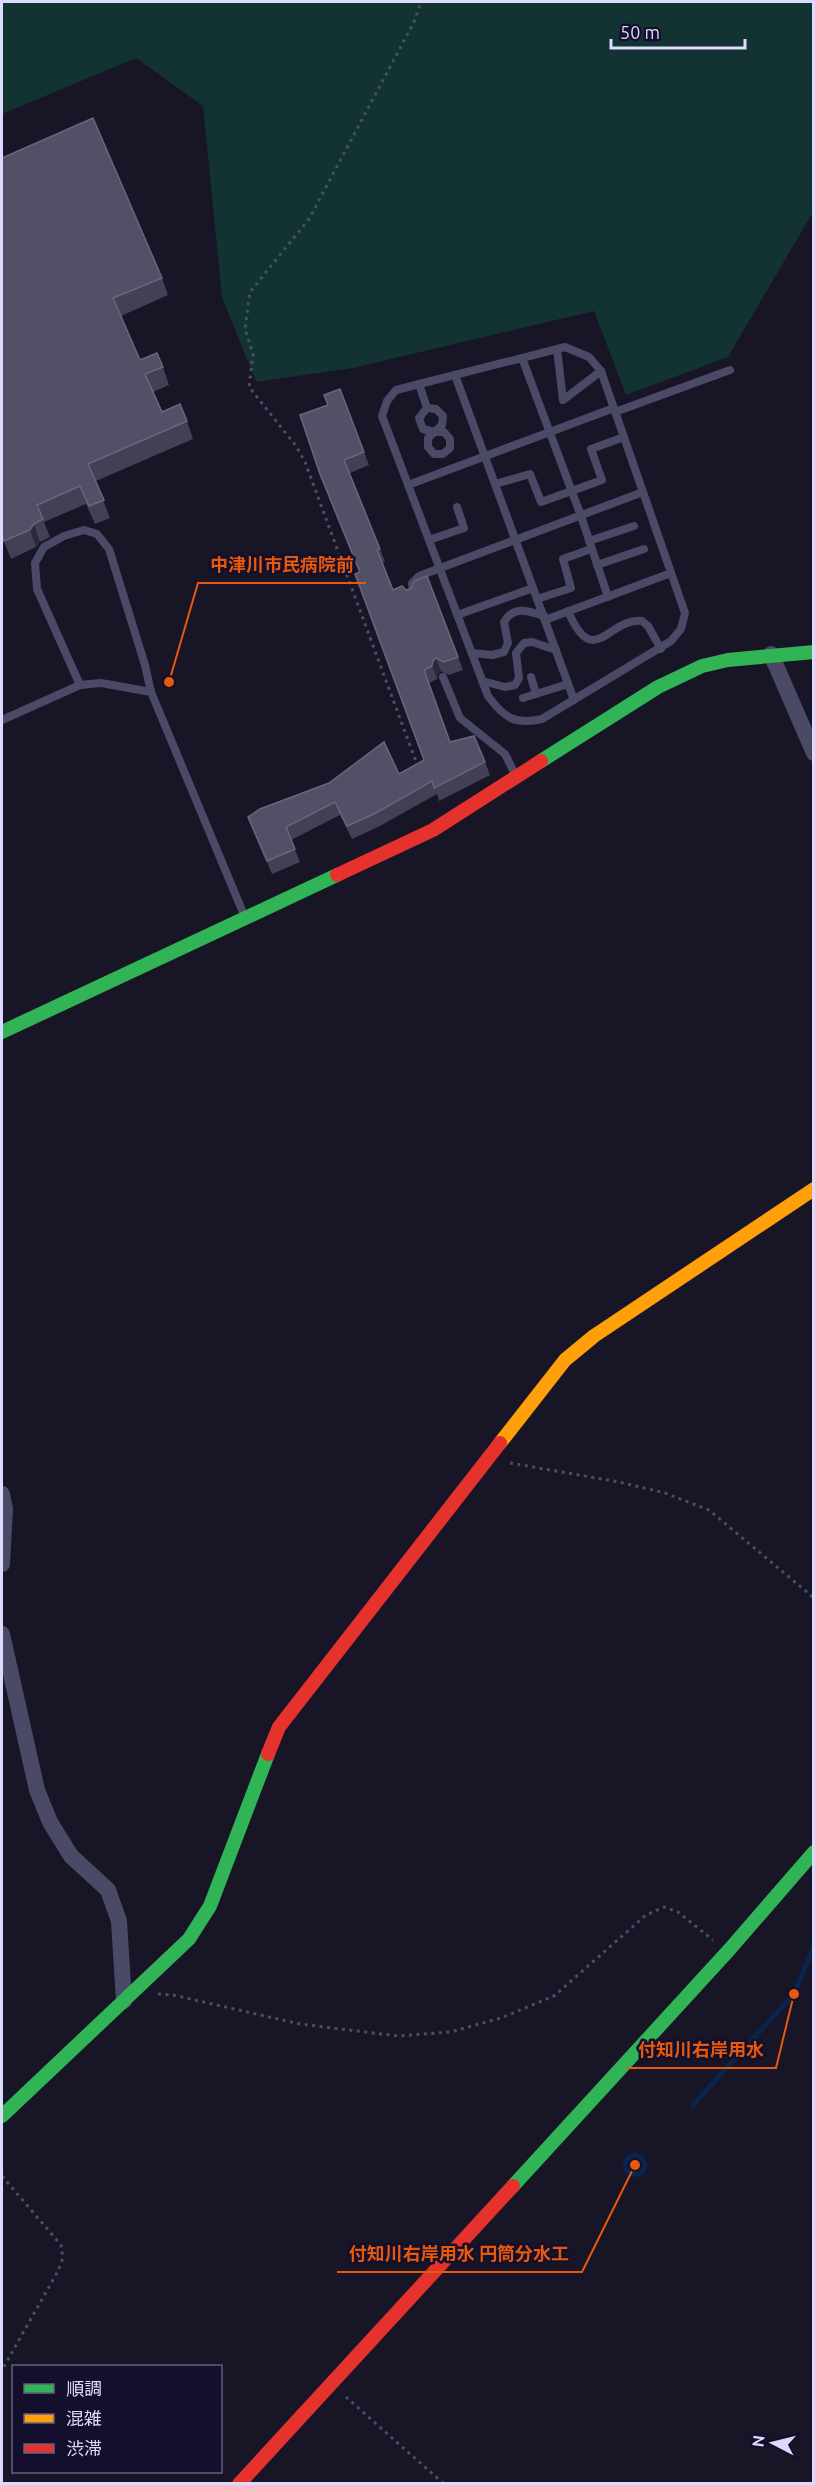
<svg xmlns="http://www.w3.org/2000/svg" width="815" height="2485" viewBox="0 0 815 2485" font-family="Ubuntu,'Noto Sans JP',sans-serif">
	<rect width="100%" height="100%" fill="#181526"/>
	<path fill="#133232" d="M2 2H813V212L728 357 626 395 594 311 353 368 256 382 222 297 203 106 136 58 2 114Z"/>
	<circle fill="#0a244e" cx="635" cy="2165" r="12"/>
	<g fill="none" stroke-linecap="round" stroke-linejoin="round">
		<path stroke="#0a244e" stroke-width="5" d="M693 2105 794 1994 814 1946"/>
		<g stroke="#435263" stroke-width="3" stroke-dasharray="3 4.5" stroke-linecap="butt">
			<path d="M418 767 305 462 296 446 249 387 253 354 245 329 250 292 309 219 414 22 421 2"/>
			<path d="M510 1463 619 1482 665 1493 709 1510 814 1598"/>
			<path d="M158 1994 173 1995 300 2024 398 2036 450 2032 501 2018 554 1996 646 1915 664 1907 678 1912 713 1940"/>
			<path d="M2 2176 61 2245 63 2258 58 2271 2 2370"/>
			<path d="M346 2397 444 2484"/>
		</g>
		<g stroke="#4a4a67" stroke-width="8">
			<path d="M565 347 589 357 601 371 685 613 681 629 671 641 542 719C515 725 504 718 488 696L382 416 387 401 396 390Z"/>
			<path d="M557 349 563 400 601 371"/>
			<path d="M522 358 581 516 608 597"/>
			<path d="M455 375 574 700"/>
			<path d="M419 384 427 408"/>
			<path d="M615 412 730 370"/>
			<path d="M435 432H444L450 439V448L443 454H434L428 447V438L442 425 443 416 436 409 427 408 419 418 423 429 435 432"/>
			<path d="M495 484 530 474 541 502 602 480 591 449 624 437"/>
			<path d="M408 485 614 408"/>
			<path d="M429 540 464 528 457 507"/>
			<path d="M589 541 634 526"/>
			<path d="M597 565 644 549"/>
			<path d="M413 597 412 583 419 576 643 492"/>
			<path d="M537 599 571 588 563 559 591 549"/>
			<path d="M568 611C594 672 608 617 642 621L648 626 661 649"/>
			<path d="M457 615 533 588"/>
			<path d="M545 620 671 573"/>
			<path d="M472 653 492 655 504 652 508 643 504 622C514 605 528 611 544 616"/>
			<path d="M443 677 460 718 505 754 516 776"/>
			<path d="M531 677 536 694"/>
			<path d="M482 681 505 687 515 685 519 678 516 653 524 643 532 642 556 650"/>
			<path d="M80 685 37 589 35 563 44 547 64 536 84 530 97 534 109 549 145 665 151 692 244 915"/>
			<path d="M523 698 568 684"/>
			<path d="M2 720 80 685 101 683 151 692"/>
		</g>
		<g stroke="#4a4a67" stroke-width="16">
			<path d="M771 654 814 753"/>
			<path d="M2 1494 5 1509 2 1564"/>
			<path d="M2 1634 37 1790 50 1822 71 1856 108 1890 119 1921 124 2001"/>
		</g>
		<g stroke="#30b455" stroke-width="14">
			<path d="M541 761 658 687 702 666 728 660 814 652"/>
			<path d="M2 1032 337 875"/>
			<path d="M2 2116 189 1939 210 1906 268 1754"/>
			<path d="M513 2186 729 1950 814 1852"/>
		</g>
		<path stroke="#ff9f0a" stroke-width="14" d="M500 1443 565 1360 594 1336 814 1189"/>
		<g stroke="#e5322d" stroke-width="14">
			<path d="M337 875 433 830 541 761"/>
			<path d="M268 1754 279 1727 500 1443"/>
			<path d="M239 2484 513 2186"/>
		</g>
	</g>
	<g fill="#424054">
		<path d="M2 158 162 278 168 295 121 316 140 360 163 367 169 385 153 392 162 412 187 421 193 439 96 481 110 518 95 524 86 504 44 522 50 537 40 542 36 547 11 559 2 537Z"/>
		<path d="M340 389 369 465 350 473 380 549 385 562 382 563 393 590 411 589 427 576 463 670 449 675 441 671 438 674 437 679 429 683 450 742 485 762 490 775 439 801 437 794 378 827 352 839 340 815 291 840 300 862 272 874 248 817 399 774 424 760 359 572 325 487 300 415 328 405Z"/>
	</g>
	<g fill="#2a283a">
		<path d="M34 524 40 542 36 547 30 530Z"/>
		<path d="M436 658 441 671 438 674 437 679 432 666 433 661Z"/>
	</g>
	<g fill="#525066" stroke="#68667e" stroke-width="1.5">
		<path d="M93 118 162 278 113 298 140 360 157 353 163 367 145 374 162 412 180 404 187 421 88 464 104 500 89 506 80 486 37 505 43 519 34 524 30 530 4 541 2 535V158Z"/>
		<path d="M340 389 364 452 344 460 380 549 377 550 393 590 402 586 406 590 411 589 414 581 427 576 458 657 444 662 436 658 433 661 432 666 424 670 450 742 474 736 485 762 434 788 432 781 374 814 347 826 335 802 286 827 295 849 267 861 248 817 260 809 329 783 384 742 399 774 424 760 355 574 360 572 320 474 300 415 328 405 324 395Z"/>
	</g>
	<path fill="none" stroke="#e8590c" stroke-width="2" d="M169 682L198 583H366M794 1994L776 2068H626M635 2165L582 2272H337"/>
	<g fill="#e8590c" stroke="#130f2c" stroke-width="2">
		<circle cx="169" cy="682" r="6"/>
		<circle cx="794" cy="1994" r="6"/>
		<circle cx="635" cy="2165" r="6"/>
	</g>
	<g font-size="18" text-anchor="middle" font-weight="bold" fill="#e8590c" stroke="#130f2c" stroke-width="5" stroke-linejoin="round" paint-order="stroke">
		<text x="282" y="571">中津川市民病院前</text>
		<text x="701" y="2056">付知川右岸用水</text>
		<text x="459" y="2260">付知川右岸用水 円筒分水工</text>
	</g>
	<rect width="815" height="2485" fill="none" stroke="#dddaff" stroke-width="6"/>
	<rect x="12" y="2365" width="210" height="108" fill="#130f2c" stroke="#646080" stroke-width="1.5"/>
	<rect x="24" y="2384" width="30" height="9" fill="#30b455" stroke="#646080" stroke-width="1.5"/>
	<text x="66" y="2395" font-size="18" fill="#dddaff">順調</text>
	<rect x="24" y="2414" width="30" height="9" fill="#ff9f0a" stroke="#646080" stroke-width="1.5"/>
	<text x="66" y="2425" font-size="18" fill="#dddaff">混雑</text>
	<rect x="24" y="2444" width="30" height="9" fill="#e5322d" stroke="#646080" stroke-width="1.5"/>
	<text x="66" y="2455" font-size="18" fill="#dddaff">渋滞</text>
	<g transform="translate(773 2443) rotate(277)" stroke="#130f2c" stroke-width="4.5" paint-order="stroke">
	<path d="M0-4.5L10 22L0 15L-10 22Z" fill="#dddaff"/>
	<text y="-9" font-size="16" font-weight="bold" text-anchor="middle" fill="#dddaff">N</text>
	</g>
	<path d="M611 39v9h134v-9" fill="none" stroke="#dddaff" stroke-width="3"/>
	<text x="620" y="39" font-size="18" fill="#dddaff" stroke="#130f2c" stroke-width="4.5" paint-order="stroke">50 m</text>
</svg>
